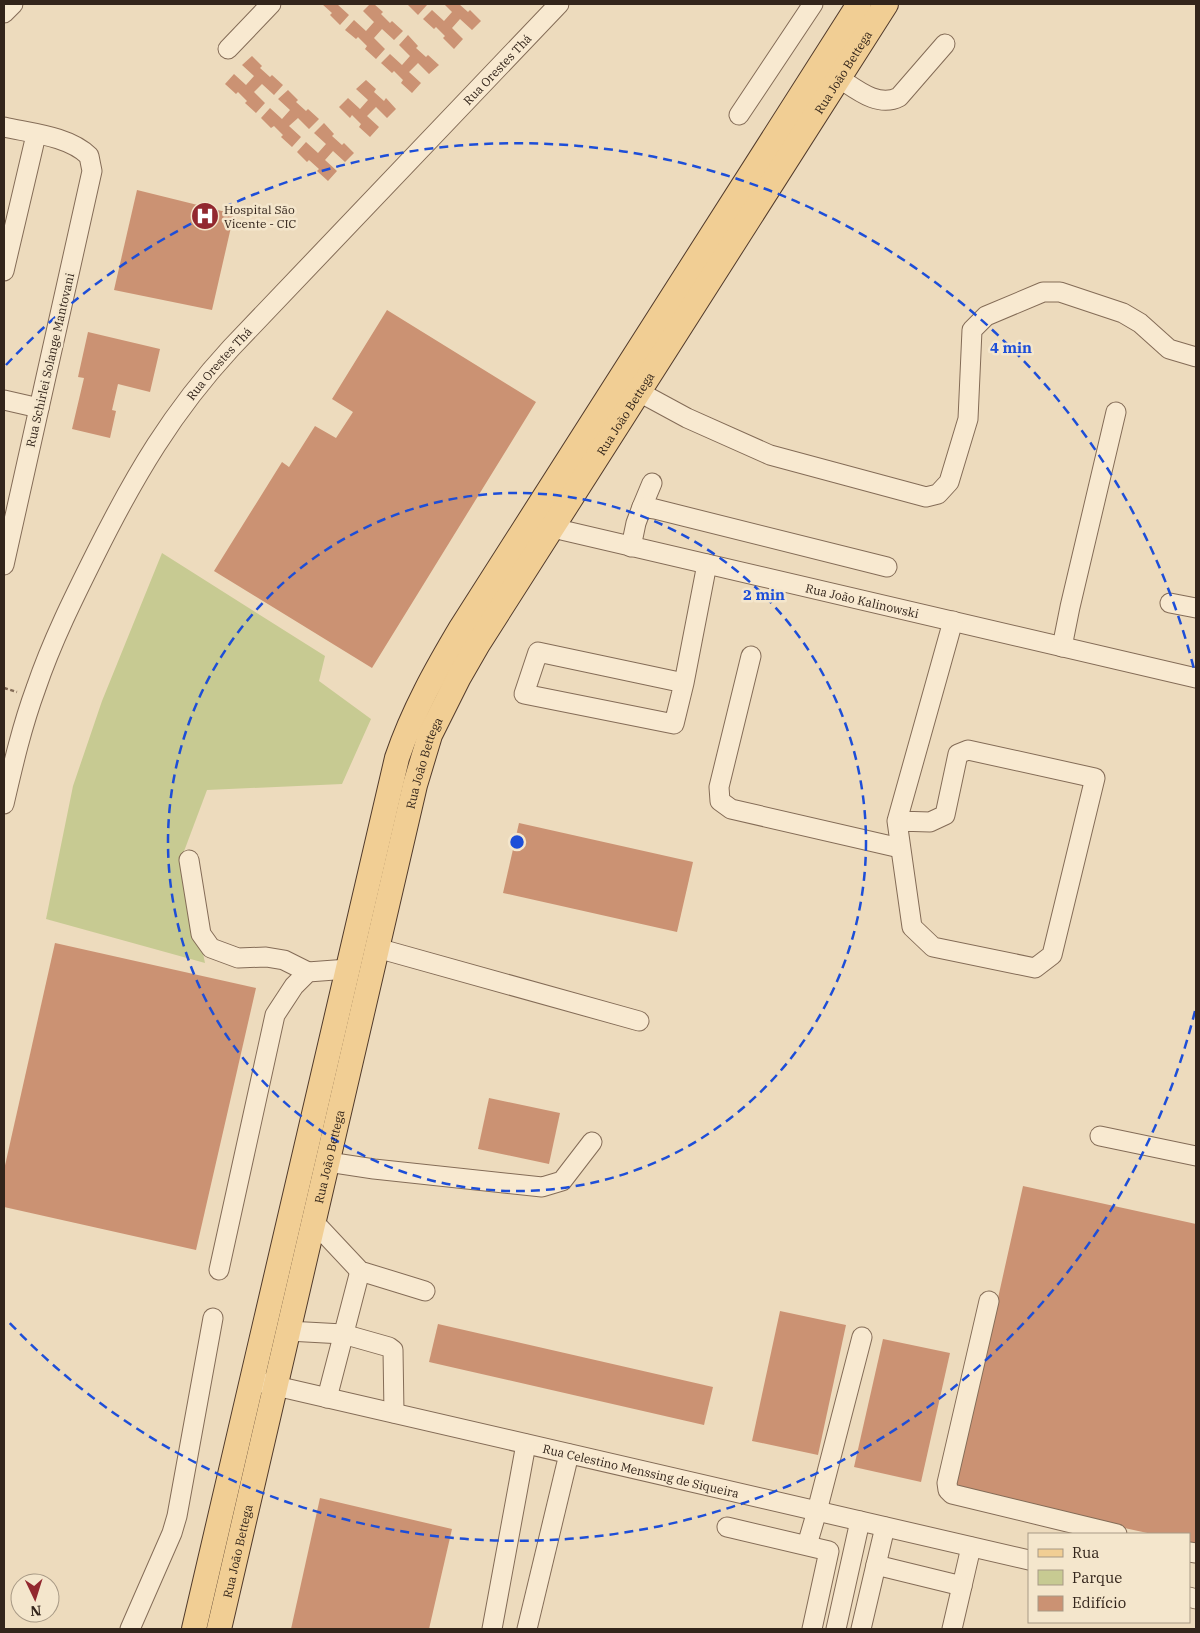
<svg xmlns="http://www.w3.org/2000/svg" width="1200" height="1633" viewBox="0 0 1200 1633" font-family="'IBM Plex Serif',serif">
	<rect width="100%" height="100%" fill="#eddbbd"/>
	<path fill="#c7ca92" d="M162 553 325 656 319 681 371 719 342 784 207 790 183 854 205 963 46 919 73 786 102 701Z"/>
	<g fill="#cb9273">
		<path d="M322 4H337L349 15 340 25 330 15 332 13Z"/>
		<path d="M370 4H374L383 12 381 14 390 23 392 21 403 31 394 40 382 29 374 38 385 49 376 59 365 49 367 46 358 37 356 39 345 30 354 20 366 31 374 22 363 11Z"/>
		<path d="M407 4H426L427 5 418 15Z"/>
		<path d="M444 4H459L468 12 470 10 481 21 472 30 460 19 452 28 463 39 454 49 443 38 445 36 436 27 434 29 423 19 432 10 444 21 452 12Z"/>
		<path d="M408 35 418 46 416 48 426 57 428 55 439 65 429 74 418 63 409 72 421 83 412 93 401 83 403 80 394 71 392 73 381 63 390 54 402 65 410 56 399 45Z"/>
		<path d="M252 56 262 66 260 68 270 77 272 75 283 85 274 95 262 84 254 92 265 103 256 113 245 103 247 101 238 92 236 94 225 84 234 74 246 85 254 76 242 65Z"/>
		<path d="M366 80 376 89 374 92 384 101 386 98 396 109 387 118 376 107 367 116 379 127 370 137 359 127 361 124 352 115 350 118 339 107 348 98 360 109 368 100 356 89Z"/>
		<path d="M288 90 298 100 296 102 306 111 308 109 319 119 309 129 298 118 289 126 301 137 292 147 281 137 283 135 274 126 271 128 261 118 270 108 282 119 290 110 278 99Z"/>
		<path d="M324 123 334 134 332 136 342 145 344 143 354 153 345 162 333 151 325 160 337 171 328 181 317 171 319 169 309 160 307 162 297 152 306 142 318 153 326 144 314 133Z"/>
		<path d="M137 190 234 214 212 310 114 290Z"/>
		<path d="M387 310 536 402 372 668 214 571 282 462 289 467 315 426 336 438 353 412 332 399Z"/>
		<path d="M88 332 160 349 150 392 118 384 112 410 116 411 110 438 72 429 84 378 78 377Z"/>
		<path d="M519 823 693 862 677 932 503 893Z"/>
		<path d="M55 943 256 988 196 1250 4 1207V1170Z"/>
		<path d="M489 1098 560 1113 549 1164 478 1149Z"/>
		<path d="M1023 1186 1196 1224V1544L1189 1542V1534H1152L955 1491Z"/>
		<path d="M780 1311 846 1325 818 1455 752 1441Z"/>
		<path d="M438 1324 713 1387 704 1425 429 1362Z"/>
		<path d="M883 1339 950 1353 921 1482 854 1467Z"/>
		<path d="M320 1498 452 1529 429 1629H291Z"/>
	</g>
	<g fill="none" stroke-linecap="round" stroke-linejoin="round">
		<g stroke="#846c57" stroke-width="21">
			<g id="minor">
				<path d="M4 13 13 4"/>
				<path d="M228 49 271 4"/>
				<path d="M839 78C856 89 878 108 899 97L945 44"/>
				<path d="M739 115 813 4"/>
				<path d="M4 127C30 133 69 136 89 156L92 171 4 565"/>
				<path d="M4 271 36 135"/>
				<path d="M639 392 687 418 770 455 926 497 938 494 949 482 968 419 972 330 986 316 1043 292H1060L1123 313 1140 323 1169 349 1196 357"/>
				<path d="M4 400 39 408"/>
				<path d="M642 507 652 483"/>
				<path id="s1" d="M540 525 1196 678"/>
				<path d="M631 547 636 523 642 507 655 509 887 567"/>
				<path d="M1170 603 1196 608"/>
				<path d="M1062 647 1070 607 1116 412"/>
				<path d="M751 656 719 787 720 801 731 809 900 848"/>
				<path d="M684 683 674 724 524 694 538 652 684 683 707 564"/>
				<path id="s2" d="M4 804C13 765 22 726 36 688 52 641 74 597 96 553 135 475 172 412 231 348L559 4"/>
				<path d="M897 821 930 822 945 815 958 754 968 750 1095 778 1052 955 1035 968 933 947 912 927 897 821 953 621"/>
				<path d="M189 860 201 934 211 948 238 958 266 957 284 960 308 972"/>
				<path d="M377 948 639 1021"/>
				<path d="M1100 1136 1196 1156"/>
				<path d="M328 1162 374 1169 542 1187 562 1181 592 1142"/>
				<path d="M314 1222 360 1271 425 1291"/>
				<path d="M219 1270 275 1015 294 986 308 972 348 969"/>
				<path d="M989 1301 947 1483 948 1490 952 1494 1117 1534"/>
				<path d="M288 1331 343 1334 389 1347 393 1350 394 1413"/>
				<path id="s3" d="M263 1383 1029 1560"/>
				<path d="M327 1398 360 1271"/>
				<path d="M727 1527 829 1551 812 1629"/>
				<path d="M885 1527 876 1565 962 1586 971 1547"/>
				<path d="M807 1545 817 1511 862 1337"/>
				<path d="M1189 1552 1196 1553"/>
				<path d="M1189 1597 1196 1599"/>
				<path d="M130 1629 172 1533 177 1516 213 1318"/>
				<path d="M492 1629 526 1444"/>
				<path d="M527 1629 569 1454"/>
				<path d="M836 1629 860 1521"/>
				<path d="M861 1629 876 1565"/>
				<path d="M952 1629 962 1586"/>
			</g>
		</g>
		<g stroke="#513a2b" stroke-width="26">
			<g id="major">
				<path d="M194 1629 397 758C413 711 436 670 461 628L859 4"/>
				<path id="s4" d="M219 1629 415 785 430 735 459 677 478 644 886 4"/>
			</g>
		</g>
		<path stroke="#846c57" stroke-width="2.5" stroke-dasharray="4 2.5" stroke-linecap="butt" d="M4 688 17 692"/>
		<use href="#minor" stroke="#f8e9d0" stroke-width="19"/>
		<use href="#major" stroke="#f1ce94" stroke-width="24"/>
	</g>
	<g fill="none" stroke="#1d4ed8" stroke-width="2.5" stroke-dasharray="9 6">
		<circle cx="517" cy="842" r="349"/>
		<path d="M1195 1011A699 699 0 0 1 6 1319M6 365A699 699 0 0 1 1195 673"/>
	</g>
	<defs>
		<g id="hospital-disc" transform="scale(1.4375)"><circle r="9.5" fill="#92282f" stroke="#f4e6cc"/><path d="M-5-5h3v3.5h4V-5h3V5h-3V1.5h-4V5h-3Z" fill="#fff"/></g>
	</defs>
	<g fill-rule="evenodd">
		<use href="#hospital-disc" x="205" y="216"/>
	</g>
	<g text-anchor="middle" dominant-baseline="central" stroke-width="5" stroke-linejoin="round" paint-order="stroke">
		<g font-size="12" fill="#33251b" stroke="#f4e6cc">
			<text stroke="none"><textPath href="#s2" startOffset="900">Rua Orestes Thá</textPath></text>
			<text stroke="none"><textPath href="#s4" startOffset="1700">Rua João Bettega</textPath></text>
			<text transform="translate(50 360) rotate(-77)">Rua Schirlei Solange Mantovani</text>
			<text stroke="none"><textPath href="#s2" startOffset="495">Rua Orestes Thá</textPath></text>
			<text stroke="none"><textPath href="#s4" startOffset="1295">Rua João Bettega</textPath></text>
			<text stroke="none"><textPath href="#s1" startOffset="331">Rua João Kalinowski</textPath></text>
			<text stroke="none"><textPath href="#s4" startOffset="890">Rua João Bettega</textPath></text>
			<text stroke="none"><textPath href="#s4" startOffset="485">Rua João Bettega</textPath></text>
			<text stroke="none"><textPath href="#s3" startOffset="388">Rua Celestino Menssing de Siqueira</textPath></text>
			<text stroke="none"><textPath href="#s4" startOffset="80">Rua João Bettega</textPath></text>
		</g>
		<g font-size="12" fill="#33251b" stroke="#f4e6cc" text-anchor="start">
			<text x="224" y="209">Hospital São<tspan x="224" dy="14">Vicente - CIC</tspan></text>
		</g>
	</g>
	<circle cx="517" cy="842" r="8" fill="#1d4ed8" stroke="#f4e6cc" stroke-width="2.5"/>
	<g font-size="15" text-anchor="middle" font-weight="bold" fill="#1d4ed8" stroke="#f4e6cc" stroke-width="5" stroke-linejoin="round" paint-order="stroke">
		<text x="1011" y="353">4 min</text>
		<text x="764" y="600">2 min</text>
	</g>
	<rect width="1200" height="1633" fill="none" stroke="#33251b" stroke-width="10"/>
	<rect x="1028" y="1533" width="162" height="90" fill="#f4e6cc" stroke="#a79985"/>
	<rect x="1038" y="1549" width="25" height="8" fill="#f1ce94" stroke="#a79985"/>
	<text x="1072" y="1558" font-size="15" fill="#33251b">Rua</text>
	<rect x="1038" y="1570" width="25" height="15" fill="#c7ca92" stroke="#a79985"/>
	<text x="1072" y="1583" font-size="15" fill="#33251b">Parque</text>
	<rect x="1038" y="1596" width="25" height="15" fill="#cb9273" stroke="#a79985"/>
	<text x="1072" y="1608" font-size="15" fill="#33251b">Edifício</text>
	<g transform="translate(35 1598) rotate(176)"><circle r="24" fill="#f4e6cc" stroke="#a79985"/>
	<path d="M0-4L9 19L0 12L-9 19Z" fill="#92282f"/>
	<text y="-8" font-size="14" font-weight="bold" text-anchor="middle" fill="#33251b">N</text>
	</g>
</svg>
